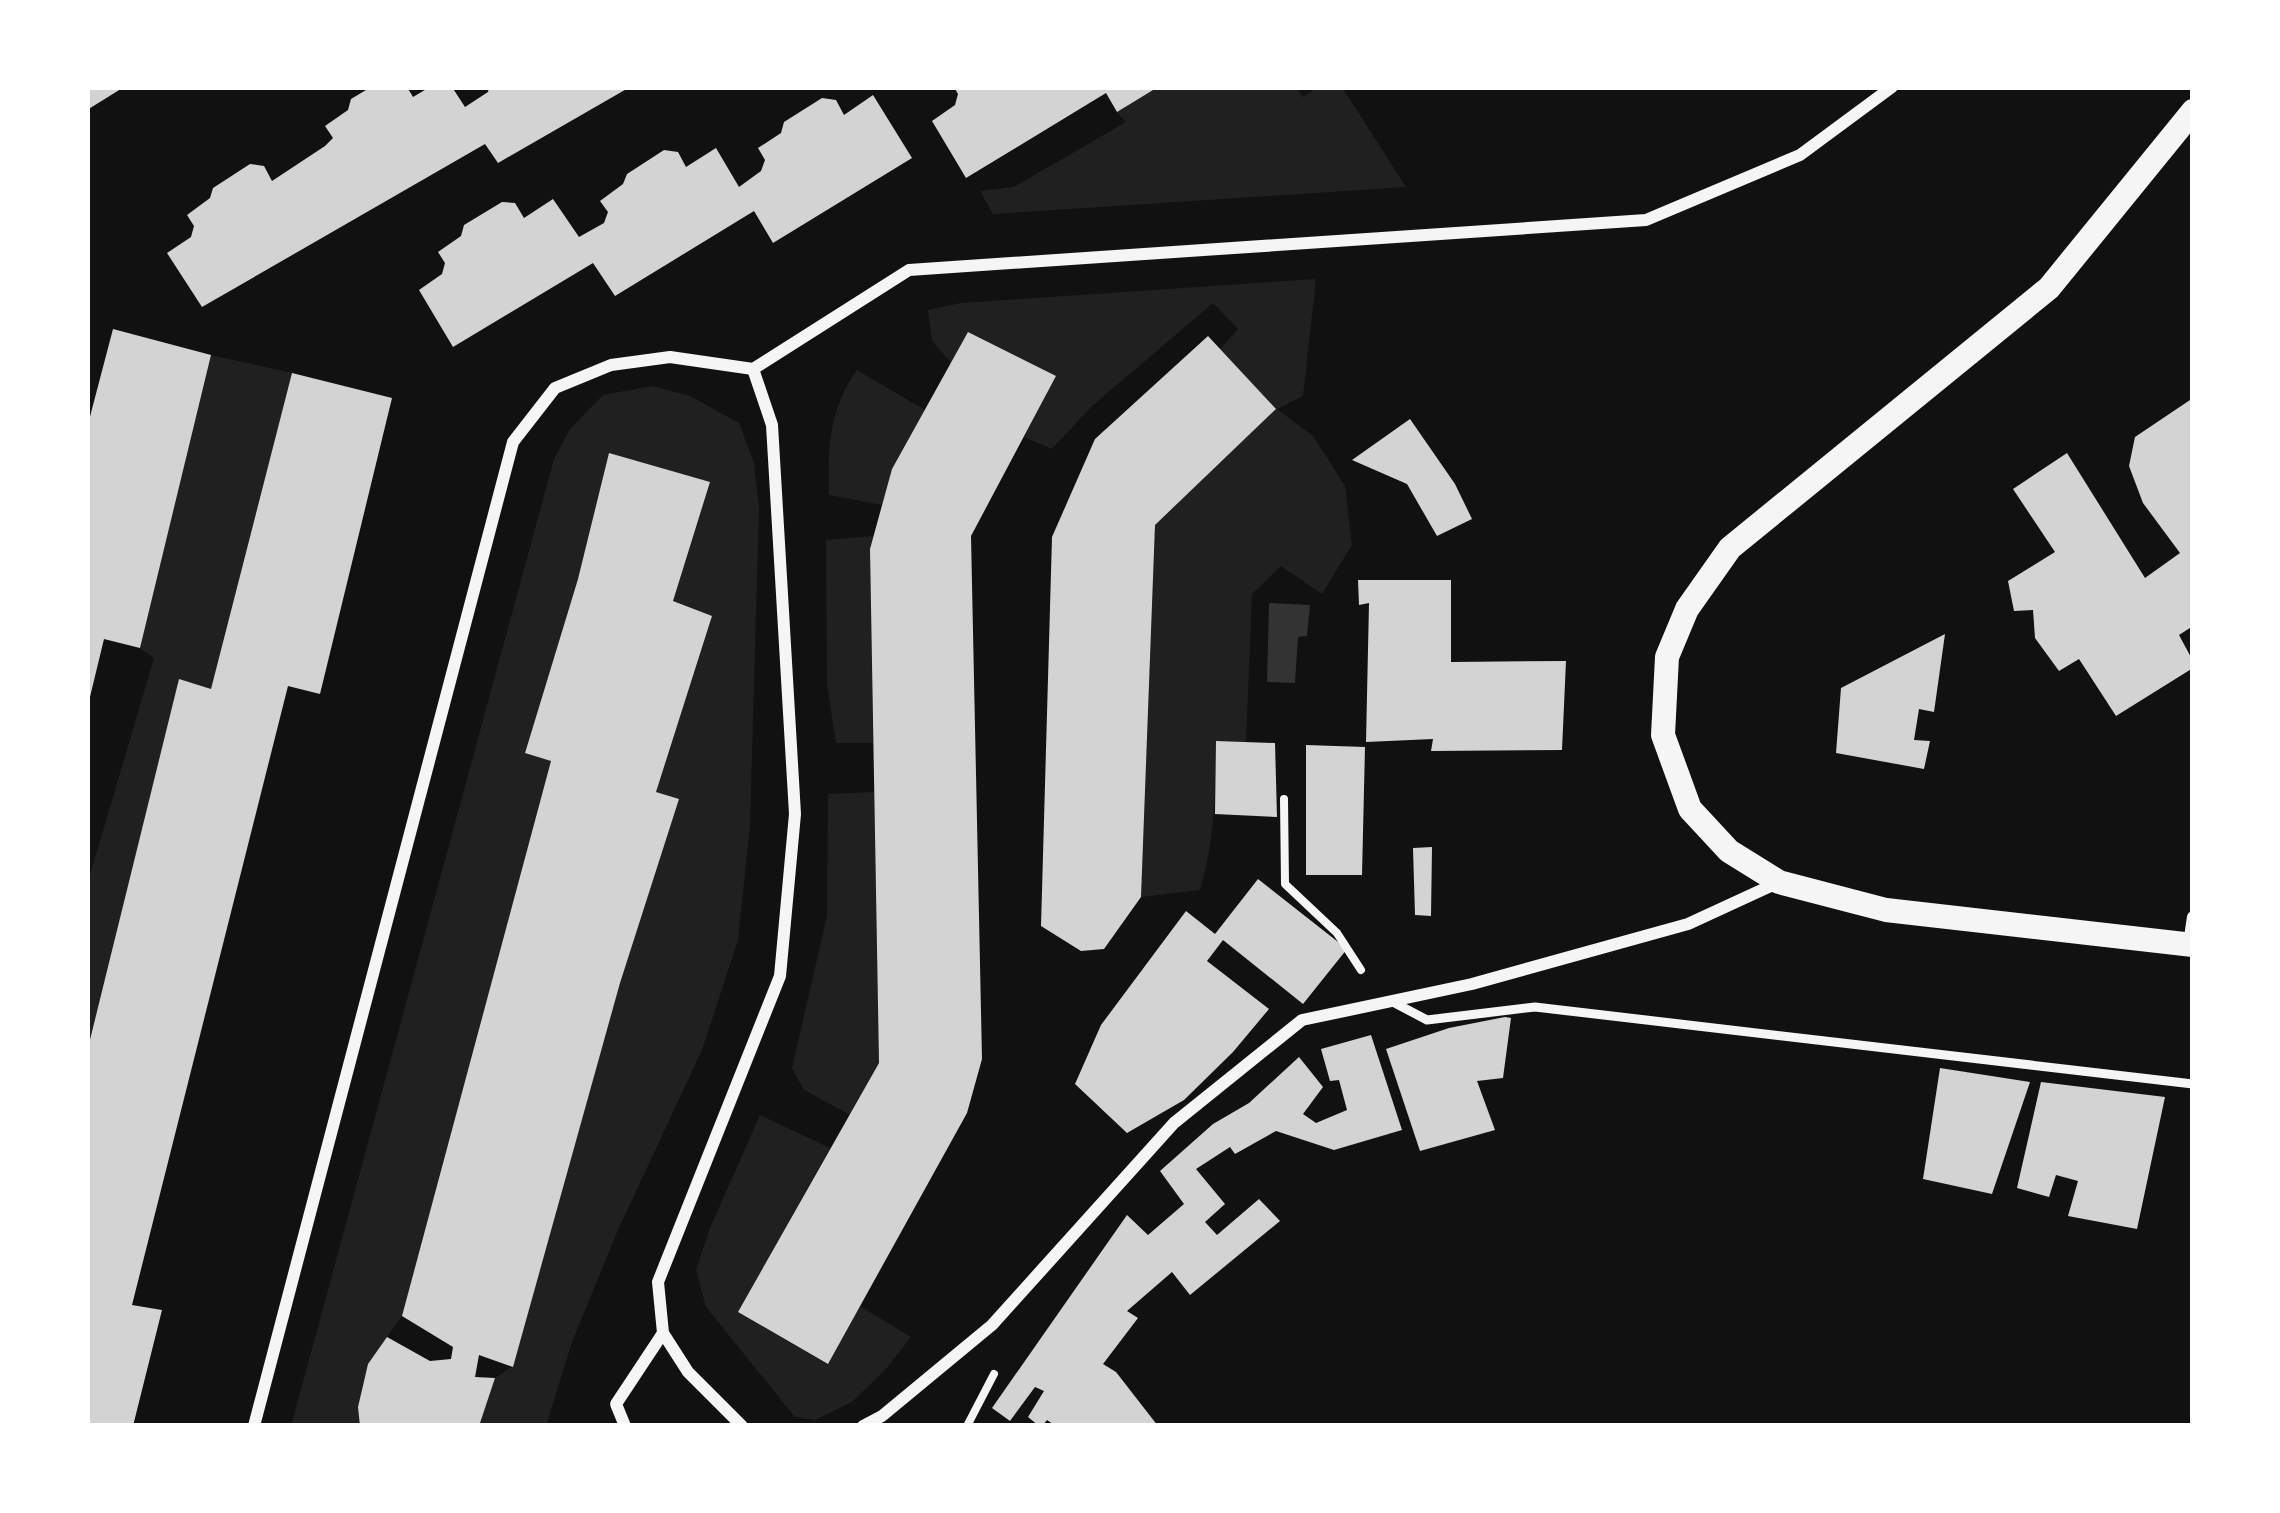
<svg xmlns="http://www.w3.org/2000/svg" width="2280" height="1513" viewBox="0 0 2280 1513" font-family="'Work Sans',sans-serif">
	<rect width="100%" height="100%" fill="#111"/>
	<g fill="#202020">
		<path d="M1158 87H1296L1303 97 1318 87H1342L1406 187 993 214 980 191 1014 187 1126 122 1117 112Z"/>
		<path d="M1316 279 1303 396 1277 409 1313 436 1345 486 1352 545 1322 594 1281 566 1252 594 1246 742H1216C1215 793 1215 841 1200 890L1141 897 1155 525 1276 409 1220 349 1238 329 1213 303 1091 407 1052 449 1024 437 1056 376 969 332 951 363 932 341 928 310 961 303Z"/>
		<path d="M211 355 292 373 211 689 87 1052V885L154 658 140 648Z"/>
		<path d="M857 370 925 410 892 469 882 505 829 495C828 447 828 412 857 370Z"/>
		<path d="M652 386 690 396 739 423 754 463 759 507 750 825 738 940 702 1050 618 1230 572 1342 546 1426H479L495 1378 513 1366 620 983 679 799 656 792 712 617 673 601 710 483 578 579 525 752 551 761 402 1316C375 1354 356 1377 360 1426H291L554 459 570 429 603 395Z"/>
		<path d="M873 536 870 549 873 743H836L827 684 826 540Z"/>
		<path d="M874 792 879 1063 850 1115 804 1090 792 1068 827 916 828 794Z"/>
		<path d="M760 1115 830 1148 738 1312 827 1364 860 1306 911 1337 886 1369 852 1402 815 1420 795 1417 706 1307 696 1270 710 1228Z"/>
	</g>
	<path fill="#333" d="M1269 603 1310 605 1307 636 1298 637 1295 683 1267 682Z"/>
	<g fill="#d3d3d3">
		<path d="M87 87H124L87 110Z"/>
		<path d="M371 87H407L413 97 430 87H452L465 107 488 92 489 87H630L498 163 485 144 202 307 167 253 191 237 194 226 187 215 210 198 213 188 250 164 264 166 272 181 325 146 333 138 325 126 348 110 351 99Z"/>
		<path d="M954 87H1158L1117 112 1106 93 966 178 932 121 955 105 958 94Z"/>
		<path d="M873 95 912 158 773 243 754 211 615 296 593 263 453 347 419 290 442 274 445 263 438 252 461 236 464 225 502 202 515 203 524 218 553 199 579 237 604 223 608 212 600 201 623 184 627 174 664 150 678 152 686 167 716 148 739 187 761 171 765 160 758 148 781 133 784 122 822 98 836 100 844 115Z"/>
		<path d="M113 329 211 355 140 648 104 639 89 701 87 428Z"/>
		<path d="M968 332 1056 376 971 536 982 1059 967 1113 828 1364 738 1312 879 1063 870 549 892 469Z"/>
		<path d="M1208 336 1276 409 1155 525 1141 897 1104 949 1081 951 1041 926 1052 537 1095 439Z"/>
		<path d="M292 373 392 398 320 694 288 686 132 1305 162 1310 133 1426H87V1052L179 679 211 689Z"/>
		<path d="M2193 398V626L2179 635 2193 661V668L2116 716 2079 659 2059 671 2035 638 2033 610 2014 611 2008 581 2055 552 2013 489 2067 453 2145 578 2180 553 2143 503 2129 466 2135 437Z"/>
		<path d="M1410 419 1455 484 1472 519 1437 536 1407 484 1352 460Z"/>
		<path d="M609 453 710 482 673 601 712 616 656 792 679 799 620 983 513 1367 479 1355 475 1377 495 1378 479 1426H360L358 1407 368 1364 387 1337 430 1361 451 1359 453 1347 402 1316 551 761 525 753 578 579Z"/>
		<path d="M1358 580H1451V662L1566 661 1562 750 1431 751 1433 739 1366 742 1369 603 1359 605Z"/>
		<path d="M1945 634 1934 712 1919 709 1914 740 1930 741 1924 769 1836 753 1841 688Z"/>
		<path d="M1216 741 1275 743 1277 817 1215 814Z"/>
		<path d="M1306 745 1365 747 1362 875H1306Z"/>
		<path d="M1432 847 1431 916 1415 915 1413 848Z"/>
		<path d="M1258 879 1347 949 1303 1004 1223 940 1207 961 1269 1009 1233 1052 1184 1100 1127 1133 1075 1084 1101 1025 1186 911 1215 934Z"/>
		<path d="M1505 1017 1511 1018 1503 1078 1477 1081 1495 1130 1420 1151 1386 1049 1449 1028Z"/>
		<path d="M1371 1035 1402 1130 1334 1150 1276 1131 1235 1154 1230 1147 1196 1169 1225 1204 1205 1222 1217 1235 1259 1199 1280 1221 1190 1295 1172 1272 1127 1311 1138 1318 1103 1364 1116 1372 1158 1426H1056L1047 1420 1042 1426H1039L1028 1417 1044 1391 1035 1387 1010 1421 992 1408 1127 1215 1148 1235 1184 1204 1160 1171 1213 1124 1249 1103 1299 1057 1323 1087 1303 1114 1316 1123 1347 1110 1339 1080 1330 1081 1321 1049Z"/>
		<path d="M1940 1068 2030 1082 1992 1194 1923 1179Z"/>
		<path d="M2041 1082 2165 1097 2137 1229 2068 1216 2078 1181 2056 1175 2049 1197 2017 1188Z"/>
	</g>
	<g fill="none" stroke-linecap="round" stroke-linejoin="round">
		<g stroke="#f5f5f5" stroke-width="8">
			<path d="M1284 799 1285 884 1337 933 1361 970"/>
			<path d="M967 1426 994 1374"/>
		</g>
		<path stroke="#f5f5f5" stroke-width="9" d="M1391 1001 1427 1020 1535 1007 2193 1084"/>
		<g stroke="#f5f5f5" stroke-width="12">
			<path d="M753 369 909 270 1646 220 1800 155 1892 87"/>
			<path d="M2189 944 2193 917"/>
			<path d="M254 1426 513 442 555 388 611 365 670 357 753 369"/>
			<path d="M625 1426 616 1404 663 1333"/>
			<path d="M742 1426 688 1372 663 1333 658 1282 780 976 795 814 772 425 753 369"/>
			<path d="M863 1426 882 1416 992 1325 1174 1123 1302 1020 1472 984 1688 924 1777 883"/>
		</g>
		<path stroke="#f5f5f5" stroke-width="24" d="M2193 111 2049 288 1730 548 1687 609 1667 657 1663 735 1690 809 1729 851 1779 882 1886 910 2193 945"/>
	</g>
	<rect width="2280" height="1513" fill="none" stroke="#ffffff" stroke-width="180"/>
</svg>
